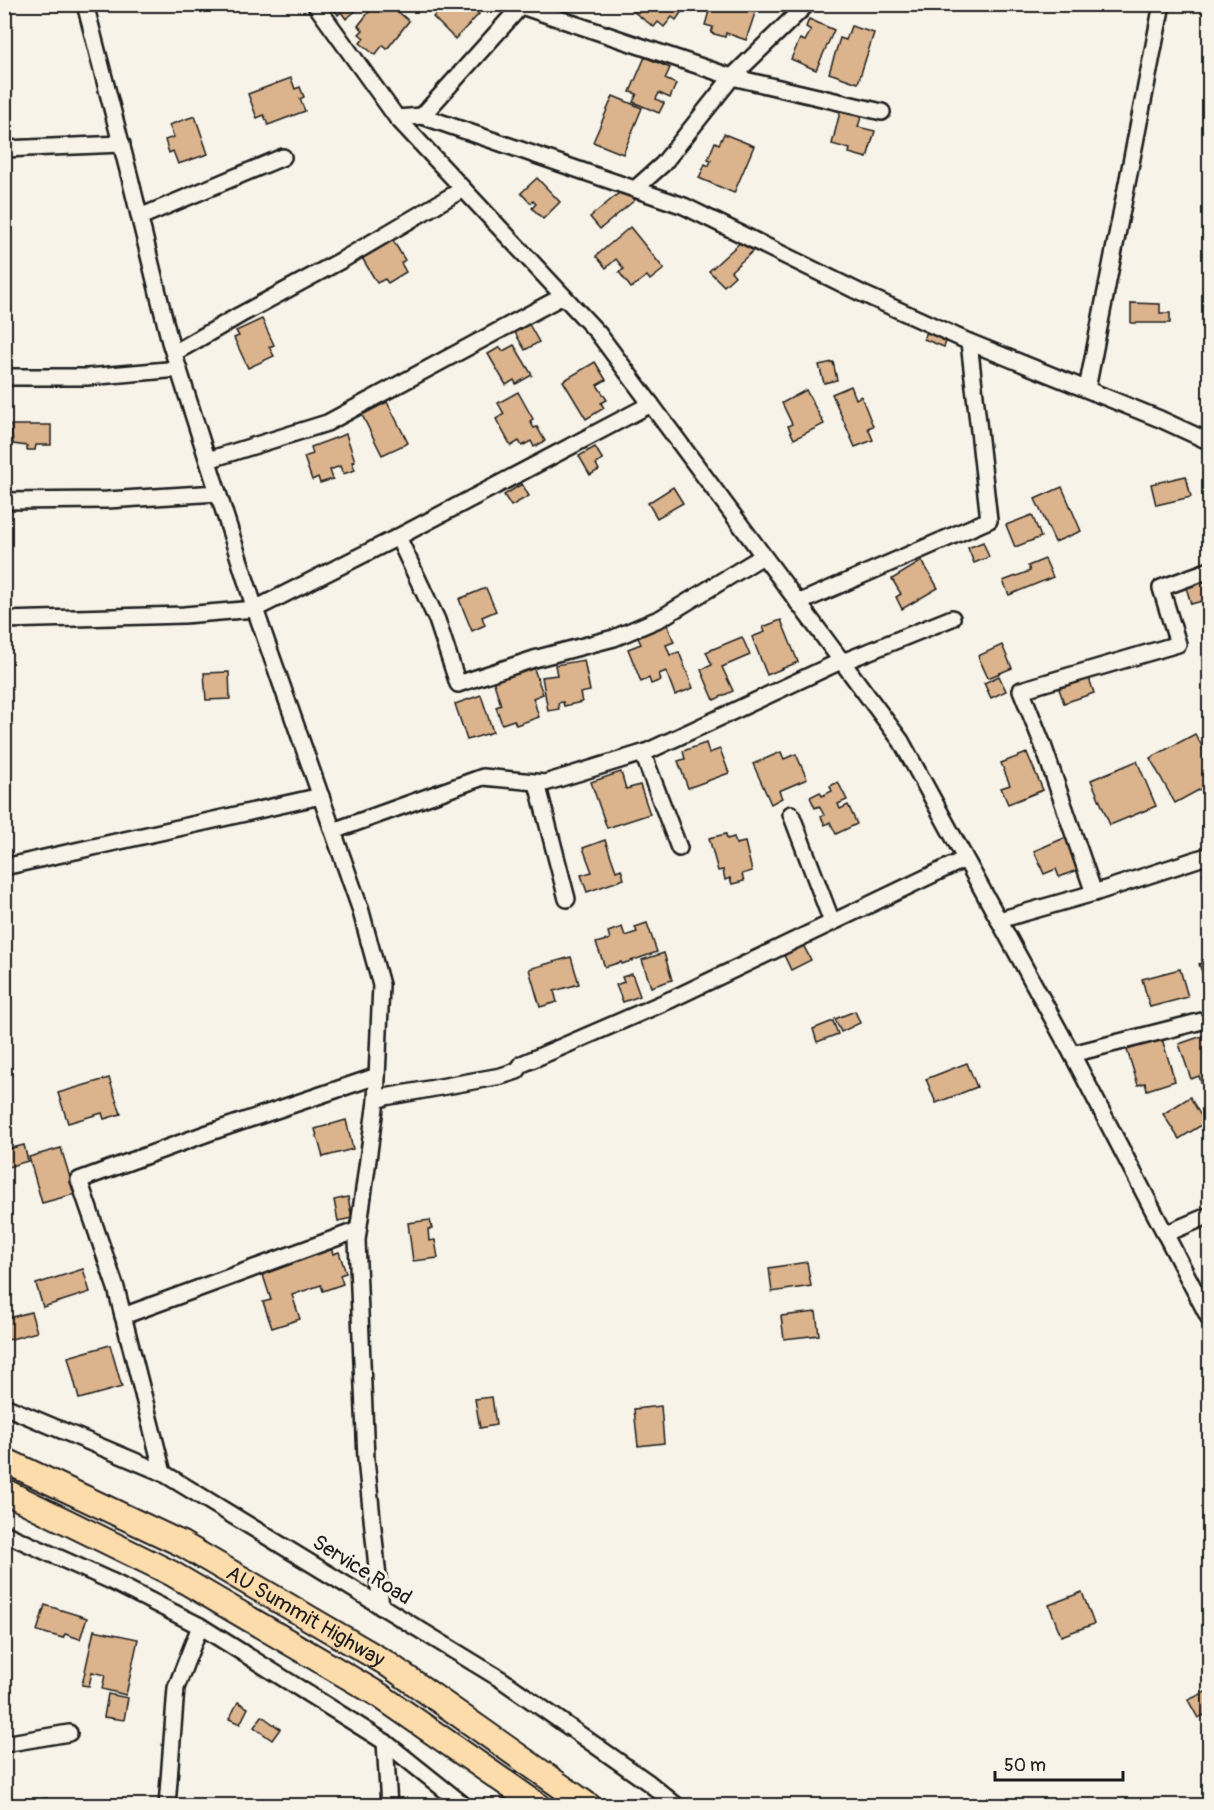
<svg xmlns="http://www.w3.org/2000/svg" width="1214" height="1810" viewBox="0 0 1214 1810" font-family="Pangolin,sans-serif">
	<rect width="100%" height="100%" fill="#f7f3e8"/>
	<filter id="ink" filterUnits="userSpaceOnUse"><feTurbulence type="fractalNoise" baseFrequency=".0167" numOctaves="2"/><feDisplacementMap in="SourceGraphic" scale="12" xChannelSelector="R" yChannelSelector="G"/><feConvolveMatrix kernelMatrix="1 2 1 2 8 2 1 2 1" color-interpolation-filters="sRGB"/></filter>
	<g filter="url(#ink)">
		<g fill="#dbb38c" stroke="#1c1c1c" stroke-width="1.5">
			<path d="M331 4H364L346 19 341 12 338 15Z"/>
			<path d="M375 4H381L384 7 389 4 409 21 387 49 383 45 375 55 360 43 364 38 359 34 363 30 358 26Z"/>
			<path d="M446 4H469L479 14 455 39 433 17Z"/>
			<path d="M633 4H687L676 20 672 17 664 27 658 22 654 27 630 9Z"/>
			<path d="M711 4H742L756 10 746 40 726 33 725 37 711 33 713 27 705 25Z"/>
			<path d="M809 19 834 30 816 70 791 59 800 39 805 41 811 30 806 27Z"/>
			<path d="M851 26 874 33 858 83 829 73 840 38 846 40Z"/>
			<path d="M645 57 670 68 665 79 676 84 670 98 659 93 656 99 664 103 659 113 633 102 637 94 630 92Z"/>
			<path d="M291 78 295 89 300 87 304 97 300 99 305 111 268 125 264 115 257 118 248 94Z"/>
			<path d="M613 96 642 108 623 154 593 142Z"/>
			<path d="M840 112 861 117 858 127 875 131 867 158 849 153 850 149 832 144Z"/>
			<path d="M195 116 208 154 178 164 173 151 169 153 165 140 174 137 169 125Z"/>
			<path d="M724 134 754 146 734 193 699 178 705 164 709 166 711 160 708 159 715 142 719 144Z"/>
			<path d="M537 178 560 202 543 219 532 208 536 204 533 201 530 203 521 193Z"/>
			<path d="M625 188 635 200 600 229 590 217Z"/>
			<path d="M630 227 664 269 650 280 647 276 631 288 619 272 624 269 616 259 606 268 596 256Z"/>
			<path d="M392 239 405 260 401 263 406 272 388 283 385 279 377 283 361 256Z"/>
			<path d="M743 240 753 251 731 271 735 276 724 286 709 271Z"/>
			<path d="M1131 303 1160 304V313H1170V323H1131Z"/>
			<path d="M262 319 274 345 269 347 274 356 248 368 234 338 239 336 236 331Z"/>
			<path d="M527 321 539 342 525 350 513 329Z"/>
			<path d="M928 329 948 337 944 347 924 339Z"/>
			<path d="M514 345 532 375 516 384 514 380 506 385 488 354 500 347 503 351Z"/>
			<path d="M595 362 606 380 597 385 607 400 601 403 604 408 586 419 563 381Z"/>
			<path d="M833 362 837 380 824 383 819 365Z"/>
			<path d="M851 386 856 399 861 396 873 426 868 428 873 440 855 447 832 394Z"/>
			<path d="M806 390 824 424 794 439 788 426 792 424 782 403Z"/>
			<path d="M518 392 533 419 530 421 534 428 537 427 545 441 534 447 531 441 522 446 519 441 511 446 496 419 504 414 498 403Z"/>
			<path d="M387 402 408 443 382 455 362 415Z"/>
			<path d="M11 425H51V445H36L35 450H27V446L13 444Z"/>
			<path d="M346 434 355 461 352 462 355 470 343 474 340 466 330 470 333 479 320 483 318 477 312 480 304 457 313 454 311 447Z"/>
			<path d="M595 447 603 460 596 464 599 470 590 475 579 456Z"/>
			<path d="M1186 476 1191 497 1156 505 1151 484Z"/>
			<path d="M522 484 529 496 511 506 504 495Z"/>
			<path d="M673 487 683 503 657 518 648 503Z"/>
			<path d="M1062 487 1081 531 1055 542 1035 499Z"/>
			<path d="M1032 515 1041 537 1015 547 1006 525Z"/>
			<path d="M983 542 989 557 974 563 968 548Z"/>
			<path d="M1045 559 1053 577 1009 595 1003 581 1030 571 1028 566Z"/>
			<path d="M922 561 938 588 902 609 896 597 901 594 892 579Z"/>
			<path d="M1210 579V599L1191 604 1186 587Z"/>
			<path d="M486 588 496 611 482 617 485 625 472 631 459 599Z"/>
			<path d="M781 620 798 662 767 675 752 637 765 632 763 627Z"/>
			<path d="M667 624 674 642 666 645 670 655 679 652 693 688 675 695 666 671 659 674 661 680 651 684 649 678 641 682 628 649 641 644 637 636Z"/>
			<path d="M742 637 750 655 722 667 733 691 714 700 701 670 712 665 706 652Z"/>
			<path d="M1002 645 1012 668 988 678 978 656Z"/>
			<path d="M584 660 590 691 580 693 582 702 564 706 563 702 558 703 559 709 548 711 542 677 557 675 555 665Z"/>
			<path d="M533 666 543 694 533 698 539 717 516 725 514 720 502 724 496 707 501 705 493 680Z"/>
			<path d="M229 672 230 699 206 700 204 673Z"/>
			<path d="M1088 675 1094 693 1064 703 1058 686Z"/>
			<path d="M999 676 1006 691 991 698 984 683Z"/>
			<path d="M481 695 493 732 467 740 455 704Z"/>
			<path d="M1195 734 1210 760 1203 765 1210 777V784L1175 803 1150 758Z"/>
			<path d="M706 743 709 753 720 749 729 773 688 788 678 761 685 759 683 751Z"/>
			<path d="M781 752 784 759 796 754 807 779 779 791 782 798 771 804 753 764Z"/>
			<path d="M1027 753 1043 790 1008 804 1001 788 1010 785 1001 763Z"/>
			<path d="M1137 761 1156 806 1110 825 1091 780Z"/>
			<path d="M621 772 626 789 640 785 650 814 607 828 591 782Z"/>
			<path d="M838 782 847 800 838 804 840 809 848 805 857 824 836 834 830 822 825 825 821 817 824 815 819 806 815 808 810 797 820 792 822 796 832 791 830 786Z"/>
			<path d="M726 834 727 839 734 837 736 844 745 842 752 871 742 874 744 881 732 884 730 878 725 880 723 870 718 871 709 838Z"/>
			<path d="M1069 836 1082 868 1059 877 1056 869 1044 874 1034 851Z"/>
			<path d="M605 840 616 871 621 869 624 879 587 892 581 875 592 872 583 848Z"/>
			<path d="M1210 871V899L1203 873Z"/>
			<path d="M647 923 657 952 622 964 621 962 605 967 596 943 610 939 608 932 622 927 625 936 637 932 635 927Z"/>
			<path d="M802 943 811 960 791 970 783 953Z"/>
			<path d="M664 953 672 980 651 987 642 960Z"/>
			<path d="M571 957 579 984 554 991 557 1002 540 1007 529 969Z"/>
			<path d="M1210 960V993L1199 964Z"/>
			<path d="M1180 969 1188 997 1150 1007 1142 979Z"/>
			<path d="M632 974 640 996 623 1002 616 985 624 982 622 977Z"/>
			<path d="M855 1011 860 1023 841 1032 835 1019Z"/>
			<path d="M833 1021 838 1034 817 1042 813 1029Z"/>
			<path d="M1208 1034 1210 1083 1202 1086 1199 1076 1191 1079 1179 1044Z"/>
			<path d="M1162 1039 1175 1081 1147 1090 1145 1083 1138 1085 1127 1050Z"/>
			<path d="M967 1063 977 1087 936 1103 926 1079Z"/>
			<path d="M109 1078 121 1114 104 1119 102 1113 68 1123 58 1093Z"/>
			<path d="M1190 1097 1205 1123 1179 1139 1163 1114Z"/>
			<path d="M346 1120 353 1149 323 1157 315 1129Z"/>
			<path d="M24 1145 28 1161 4 1168V1150Z"/>
			<path d="M61 1148 75 1194 42 1203 29 1157Z"/>
			<path d="M348 1197 352 1218 338 1221 334 1200Z"/>
			<path d="M430 1220 432 1229H428L429 1241 435 1240 438 1258 413 1261 408 1223Z"/>
			<path d="M330 1245 333 1254 339 1252 346 1273 340 1275 343 1284 323 1291 321 1285 292 1295 300 1319 272 1328 263 1302 271 1300 262 1272 311 1256 310 1251Z"/>
			<path d="M807 1262 811 1286 772 1292 769 1268Z"/>
			<path d="M83 1269 90 1292 43 1307 36 1284Z"/>
			<path d="M31 1312 37 1332 4 1341V1319Z"/>
			<path d="M816 1312 819 1335 784 1339 781 1316Z"/>
			<path d="M110 1345 122 1387 79 1399 68 1357Z"/>
			<path d="M492 1397 496 1425 480 1428 475 1399Z"/>
			<path d="M661 1406 664 1443 638 1446 634 1409Z"/>
			<path d="M1082 1592 1094 1624 1061 1636 1049 1605Z"/>
			<path d="M45 1605 87 1618 80 1639 65 1634 63 1638 37 1631Z"/>
			<path d="M94 1630 138 1639 126 1695 102 1689 105 1675 92 1672 89 1686 82 1685Z"/>
			<path d="M1210 1690V1712L1198 1718 1188 1700Z"/>
			<path d="M108 1694 128 1698 124 1720 104 1717Z"/>
			<path d="M238 1702 248 1708 240 1724 229 1719Z"/>
			<path d="M262 1716 280 1729 272 1740 254 1727Z"/>
			<path d="M47 1798 48 1805 52 1806H33L32 1800Z"/>
		</g>
		<g fill="none" stroke-linecap="round" stroke-linejoin="round">
			<g stroke="#1c1c1c" stroke-width="20">
				<g id="minor">
					<path d="M85 4 130 178 170 342 255 609 360 908 381 985 376 1101 357 1240 366 1459 381 1607"/>
					<path d="M315 4 397 118 598 333 901 741 1072 1054 1210 1320"/>
					<path d="M422 116 521 6 732 77 882 112"/>
					<path d="M397 118 422 116 684 206 861 293 969 342 1160 419 1210 442"/>
					<path d="M4 149 122 144"/>
					<path d="M635 189 663 164 732 77 807 4"/>
					<path d="M140 217 283 157"/>
					<path d="M174 353 240 315 342 260 463 189"/>
					<path d="M4 377H87L179 369"/>
					<path d="M1087 389 1162 4"/>
					<path d="M208 460 327 423 563 296"/>
					<path d="M4 501 107 500 218 493"/>
					<path d="M398 537 437 620 458 684 534 659 614 638 661 618 763 556"/>
					<path d="M798 603 989 520 969 342"/>
					<path d="M4 620 184 615 255 609 398 537 651 404"/>
					<path d="M643 754 679 848"/>
					<path d="M537 783 567 899"/>
					<path d="M791 814 832 922"/>
					<path d="M333 831 483 777 545 783 646 752 841 661 850 659 952 618"/>
					<path d="M4 867 321 796"/>
					<path d="M1094 893 1043 745 1021 690 1178 644 1161 588 1210 570"/>
					<path d="M999 920 1094 893 1210 855"/>
					<path d="M1072 1054 1210 1019"/>
					<path d="M376 1101 385 1097 501 1076 517 1071 522 1064 672 999 965 859"/>
					<path d="M1165 1234 1210 1215"/>
					<path d="M123 1316 358 1230"/>
					<path d="M4 1406 163 1473 502 1680 649 1783 677 1806"/>
					<path d="M163 1473 116 1288 79 1180 208 1133 377 1076"/>
					<path d="M4 1533 111 1581 200 1626 385 1742 465 1806"/>
					<path d="M385 1742 389 1806"/>
					<path d="M4 1744 69 1733"/>
					<path d="M167 1806 176 1688 200 1626"/>
				</g>
			</g>
			<g stroke="#1c1c1c" stroke-width="28">
				<g id="primary">
					<path id="s1" d="M4 1460 182 1544 386 1663 589 1806"/>
					<path d="M4 1491 171 1573 379 1695 539 1806"/>
				</g>
			</g>
			<use href="#minor" stroke="#f7f3e8" stroke-width="15"/>
			<use href="#primary" stroke="#fddcac" stroke-width="24"/>
		</g>
	</g>
	<g text-anchor="middle" dominant-baseline="central" stroke-width="6" stroke-linejoin="round" paint-order="stroke">
		<g font-size="21" fill="#1c1c1c" stroke="#f7f3e8">
			<text transform="translate(362 1570) rotate(32)">Service Road</text>
			<text stroke="none"><textPath href="#s1" startOffset="340">AU Summit Highway</textPath></text>
		</g>
	</g>
	<rect width="1214" height="1810" fill="none" stroke="#f7f3e8" stroke-width="24"/>
	<rect x="12" y="12" width="1190" height="1786" fill="none" stroke="#1c1c1c" stroke-width="2" filter="url(#ink)"/>
	<path d="M995 1771v9h128v-9" fill="none" stroke="#1c1c1c" stroke-width="3"/>
	<text x="1004" y="1771" font-size="18" fill="#1c1c1c" stroke="#f7f3e8" stroke-width="4.5" paint-order="stroke">50 m</text>
</svg>
